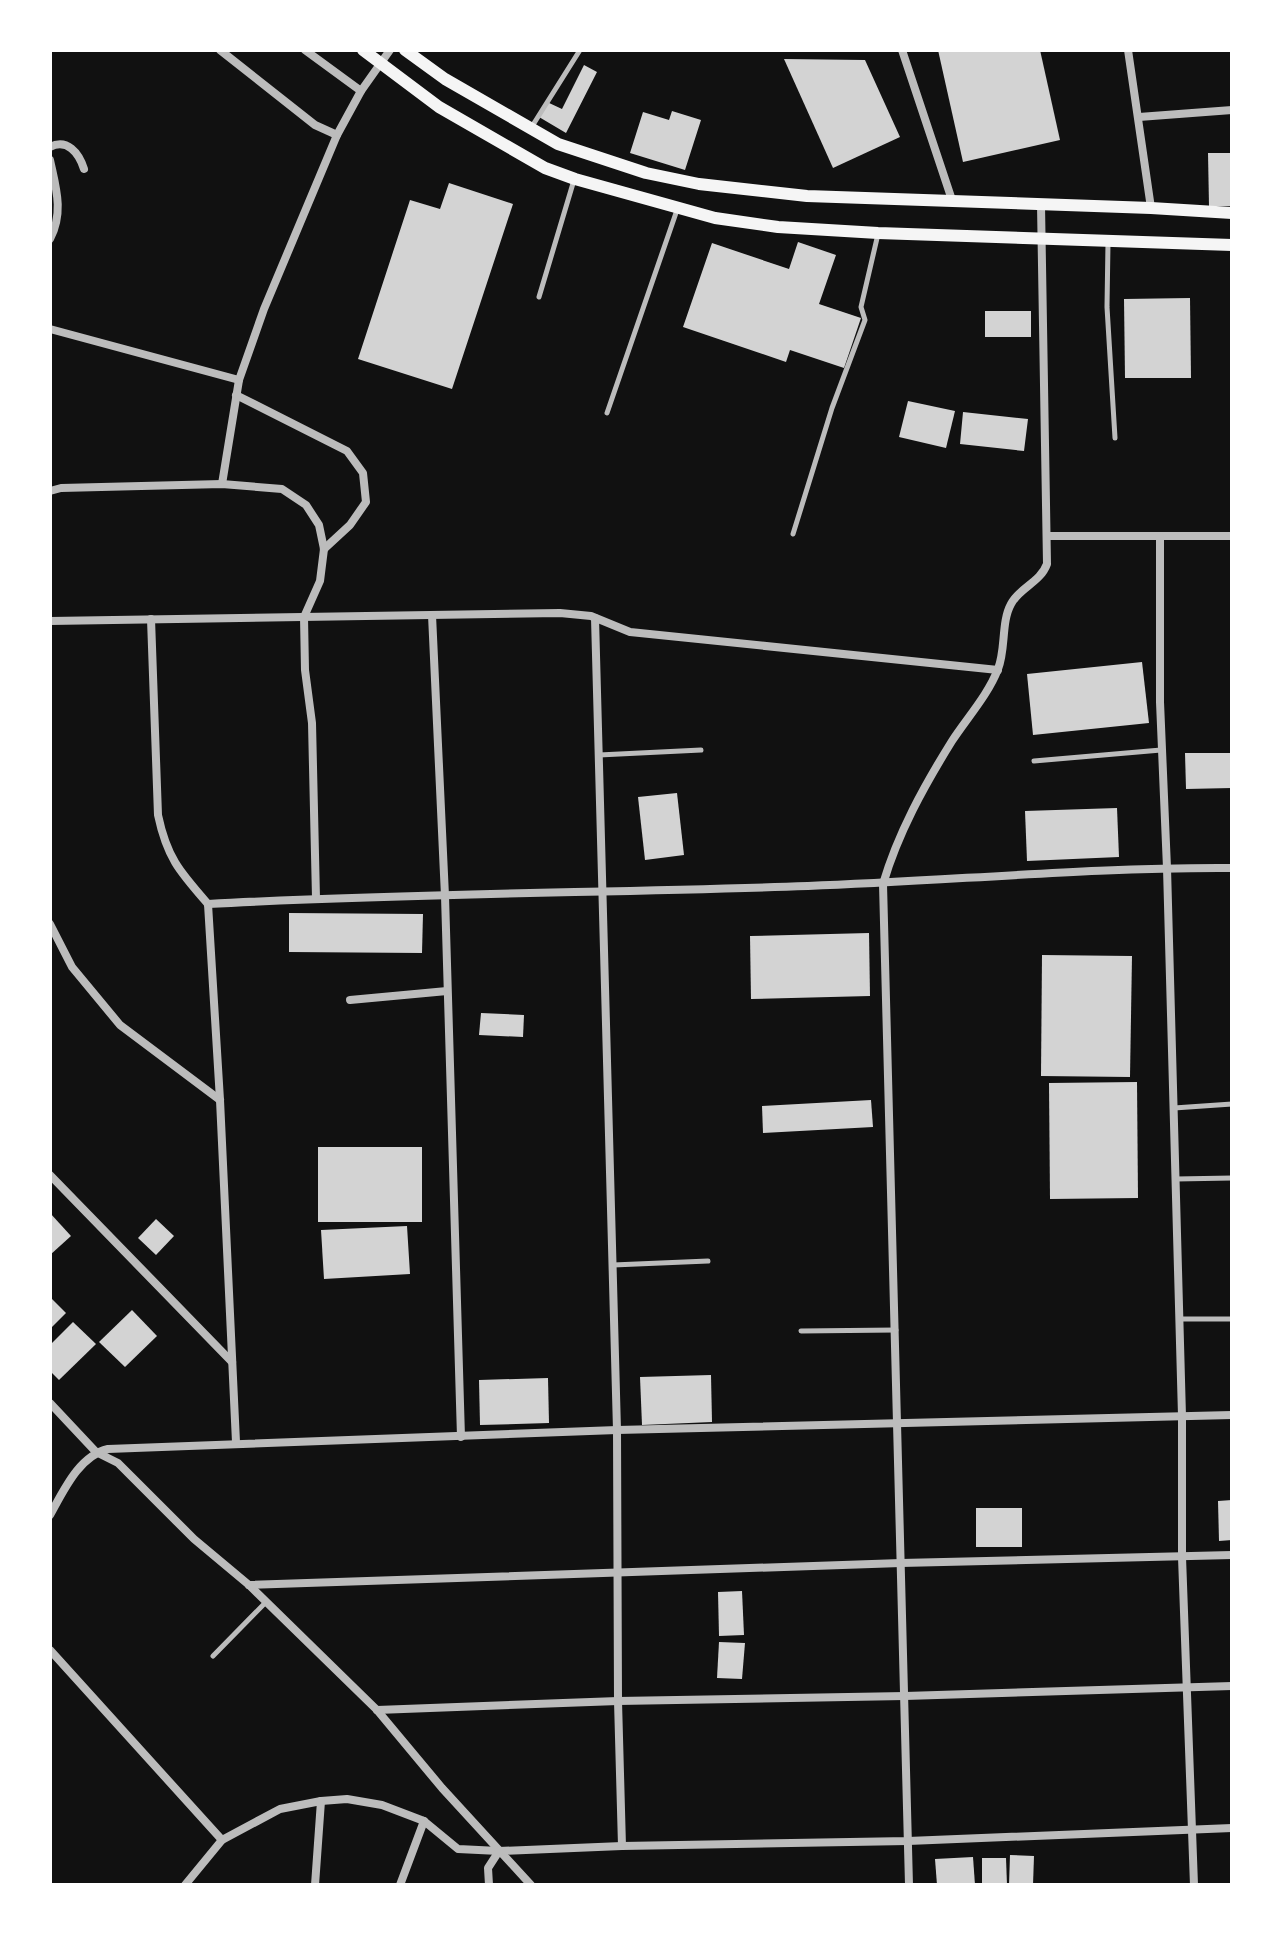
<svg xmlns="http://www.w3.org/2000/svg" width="1282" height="1935" viewBox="0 0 1282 1935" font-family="'Roboto Serif',serif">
	<rect width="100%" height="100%" fill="#111"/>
	<g fill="#d3d3d3">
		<path d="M938 50H1040L1060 140 963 162Z"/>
		<path d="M784 59 865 60 900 137 833 168Z"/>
		<path d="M584 65 597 72 566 133 539 117 547 102 562 109Z"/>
		<path d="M672 111 701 120 685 170 630 153 643 112 669 120Z"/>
		<path d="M1208 153H1232V206H1209Z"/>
		<path d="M449 183 513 204 452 389 358 359 410 200 440 209Z"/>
		<path d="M798 242 836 255 819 304 861 318 844 368 790 350 786 362 683 327 712 243 789 269Z"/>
		<path d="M1190 298 1191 378H1125L1124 299Z"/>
		<rect x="985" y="311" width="46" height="26"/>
		<path d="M908 401 955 411 946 448 899 437Z"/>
		<path d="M963 412 1028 419 1024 451 960 444Z"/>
		<path d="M1142 662 1149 723 1033 735 1027 674Z"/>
		<path d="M1185 753H1232V788L1186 789Z"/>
		<path d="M677 793 684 855 645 860 638 797Z"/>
		<path d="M1117 808 1119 857 1027 861 1025 811Z"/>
		<path d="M289 913 423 914 422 953 289 952Z"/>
		<path d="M869 933 870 996 751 999 750 936Z"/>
		<path d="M1042 955 1132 956 1130 1077 1041 1076Z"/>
		<path d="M481 1013 524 1015 523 1037 479 1035Z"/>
		<path d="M1137 1082 1138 1198 1050 1199 1049 1083Z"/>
		<path d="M871 1100 873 1127 763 1133 762 1106Z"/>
		<rect x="318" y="1147" width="104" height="75"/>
		<path d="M50 1213 71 1236 50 1255Z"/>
		<path d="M156 1219 174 1236 156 1255 138 1238Z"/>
		<path d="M407 1226 410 1274 324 1279 321 1230Z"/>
		<path d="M50 1297 66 1313 50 1329Z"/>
		<path d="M132 1310 157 1336 125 1367 99 1342Z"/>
		<path d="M73 1322 96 1344 59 1380 50 1371V1345Z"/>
		<path d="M711 1375 712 1422 642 1425 640 1377Z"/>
		<path d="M548 1378 549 1423 480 1425 479 1380Z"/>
		<path d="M1232 1500V1540L1219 1541 1218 1501Z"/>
		<rect x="976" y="1508" width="46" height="39"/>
		<path d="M742 1591 744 1635 719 1636 718 1592Z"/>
		<path d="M719 1642 745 1643 742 1679 717 1678Z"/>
		<path d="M1010 1855 1034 1856 1033 1885H1009Z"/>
		<path d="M973 1857 975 1885H937L935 1859Z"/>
		<path d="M982 1858H1006L1007 1885H982Z"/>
	</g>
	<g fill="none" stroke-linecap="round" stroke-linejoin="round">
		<g stroke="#bcbcbc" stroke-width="5">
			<path d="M531 128 580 50"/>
			<path d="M1108 243 1107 307 1115 438"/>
			<path d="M539 297 574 180"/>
			<path d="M607 413 677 210"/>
			<path d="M793 534 832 408 865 320 861 307 878 234"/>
			<path d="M599 755 701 750"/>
			<path d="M1034 761 1161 750"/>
			<path d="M1174 1108 1232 1104"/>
			<path d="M1176 1179 1232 1178"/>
			<path d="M613 1265 708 1261"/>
			<path d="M1180 1319H1232"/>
			<path d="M801 1331 896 1330"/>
			<path d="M213 1656 266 1602"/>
		</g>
		<g stroke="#bcbcbc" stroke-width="8">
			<path d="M220 50 315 125 337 135"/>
			<path d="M305 50 361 91"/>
			<path d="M902 50 952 200"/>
			<path d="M1128 50 1151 208"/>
			<path d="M1139 117 1232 110"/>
			<path d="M50 147C67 138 79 153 84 169"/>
			<path d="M50 160C56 188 64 212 50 239"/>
			<path d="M50 329 239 380"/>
			<path d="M236 395 347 451 363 473 366 502 350 525 324 549"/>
			<path d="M222 484 239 380 264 309 337 135 361 91 390 50"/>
			<path d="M50 491 61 488 222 484 282 489 306 505 319 525 324 549 320 581 304 617 305 670 312 723 316 898"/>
			<path d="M1048 536H1232"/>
			<path d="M1160 537V702L1167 868 1182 1416V1557L1194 1885"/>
			<path d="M432 615 445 896 461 1437"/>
			<path d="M595 618 617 1430 618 1701 622 1846"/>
			<path d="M151 619 158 815C167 858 180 872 208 904"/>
			<path d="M50 621 560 613 591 616 630 632 998 670"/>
			<path d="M208 904C408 893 608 893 808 886 949 881 1091 867 1232 868"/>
			<path d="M208 904 220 1100 236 1442"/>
			<path d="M50 924 72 967 120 1025 220 1100"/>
			<path d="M350 1000 447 991"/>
			<path d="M50 1175 232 1362"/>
			<path d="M50 1403 96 1452 118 1463 194 1539 249 1585 377 1710 442 1788 531 1885"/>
			<path d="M50 1515C64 1490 79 1456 108 1449L617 1430 1232 1415"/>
			<path d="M249 1585 901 1563 1232 1555"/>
			<path d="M50 1650 222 1840"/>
			<path d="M377 1710 618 1701 905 1696 1232 1686"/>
			<path d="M185 1885 222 1840 280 1809 321 1801 347 1799 382 1805 424 1821 458 1849 499 1851 622 1846 908 1841 1232 1828"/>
			<path d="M315 1885 321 1801"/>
			<path d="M400 1885 424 1821"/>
			<path d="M489 1885 488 1868 499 1851"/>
			<path d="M909 1885 883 884C898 833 924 786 952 741 967 718 988 695 998 669 1006 649 1001 622 1011 604 1020 587 1040 583 1047 564L1041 205"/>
		</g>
		<g stroke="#f5f5f5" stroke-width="12">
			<path d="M363 50 439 107 545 168 575 179 715 218 778 227 878 233 1232 245"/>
			<path d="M405 50 445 79 558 144 646 173 699 184 807 196 1151 208 1232 213"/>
		</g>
	</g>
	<rect width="1282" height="1935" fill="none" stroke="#ffffff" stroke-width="104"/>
</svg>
